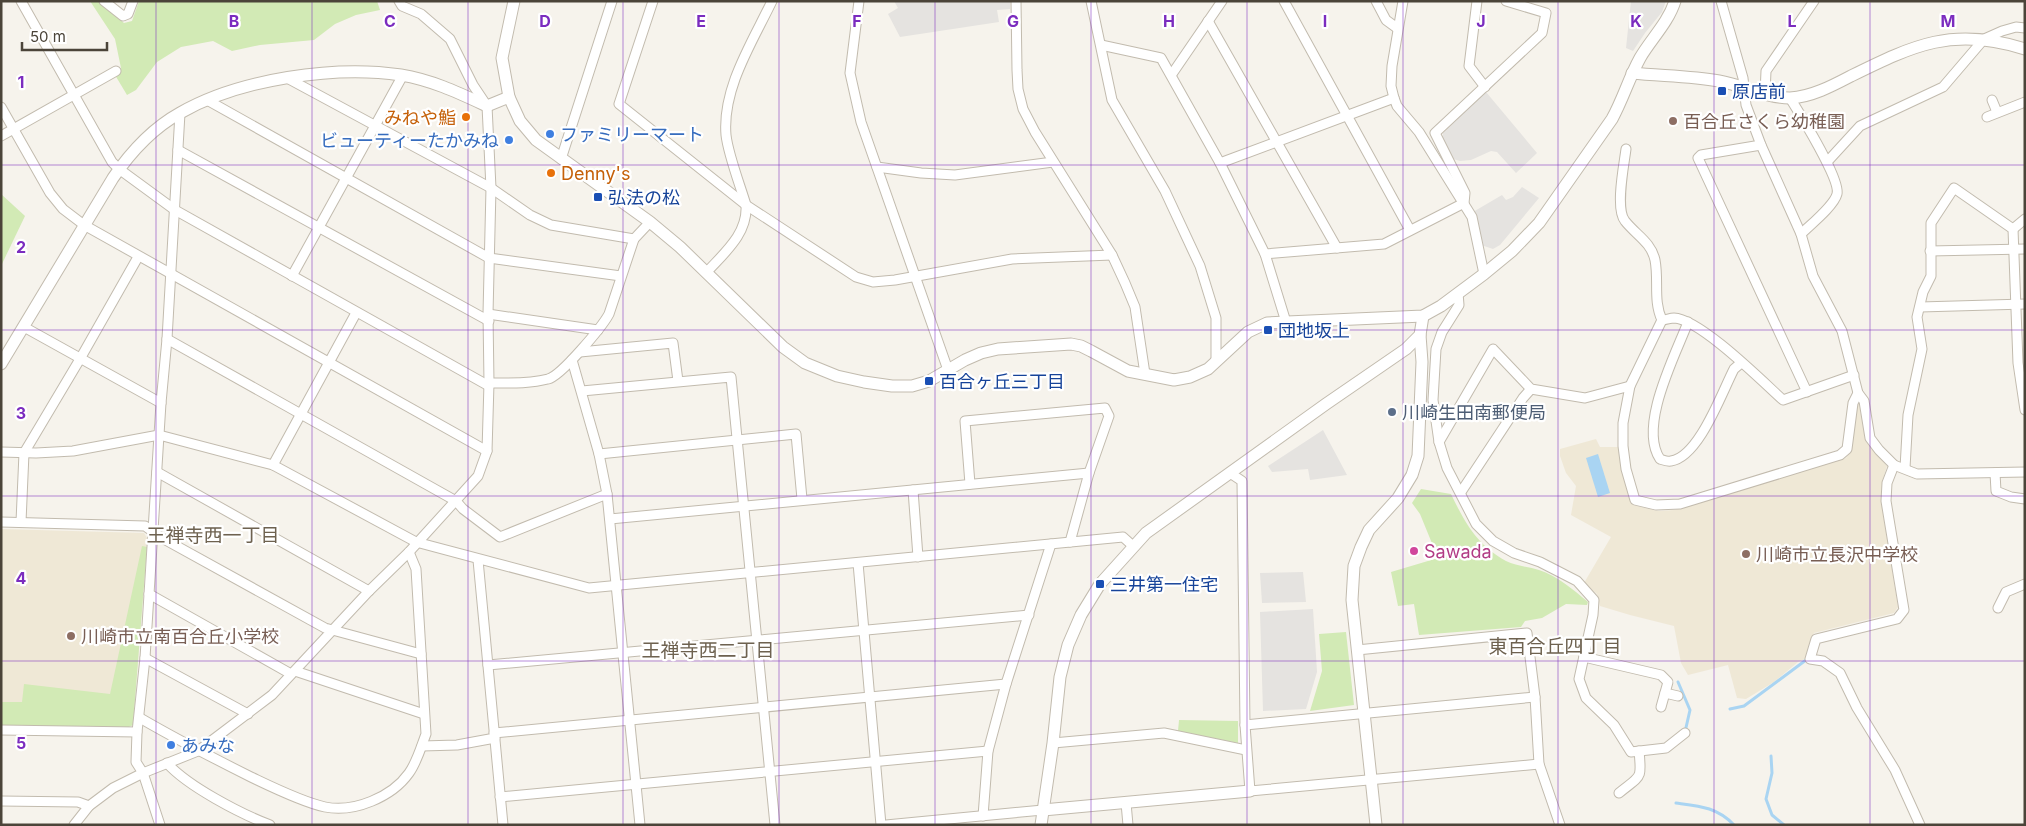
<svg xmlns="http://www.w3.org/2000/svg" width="2026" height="826" viewBox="0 0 2026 826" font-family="Inter,'Noto Sans JP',sans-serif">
	<rect width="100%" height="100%" fill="#f6f3ec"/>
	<g fill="#efe8d6">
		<path d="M1857 403H1859L1865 439 1887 466 1882 482 1881 501 1898 607 1894 613 1814 633 1805 659 1798 662 1774 682 1746 699 1737 698 1728 665 1688 675 1681 663 1674 626 1630 615 1600 606 1597 594 1584 583 1611 537 1571 515 1576 486 1566 473 1560 456V449L1596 439 1600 447H1619L1622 469 1633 505 1658 511 1674 510 1846 458 1851 451Z"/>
		<path d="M1 529 144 533 147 538 133 725H1Z"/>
	</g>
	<g fill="#d2eab5">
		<path d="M90 1H98L124 23 132 21 139 1H377L380 10 356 15 335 24 314 40 260 45 232 51 213 41 181 47 157 62 136 90 127 95 115 75 120 72 121 68 115 39Z"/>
		<path d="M1 194 25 216 1 266Z"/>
		<path d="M1421 489 1451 494C1465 523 1477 545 1506 561 1516 566 1529 567 1539 570 1557 576 1574 590 1588 602L1587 605 1566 604 1542 618 1525 621 1521 627 1419 635 1414 604 1398 606 1391 572 1438 558 1420 514 1412 503Z"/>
		<path d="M142 546 147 547 133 725 127 728 1 725V702H22L24 684 110 694Z"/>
		<path d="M1346 632 1354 705 1310 711 1322 671 1319 634Z"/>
		<path d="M1179 720 1238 721V743L1178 731Z"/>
	</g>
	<g fill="#e5e3e0">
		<path d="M894 1H1010V9L997 10 999 22 900 37 888 14 898 8Z"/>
		<path d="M1631 1H1666L1662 12 1645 33 1633 51 1626 48Z"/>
		<path d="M1486 92 1537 153 1516 173 1497 152 1491 151 1471 160 1460 161 1450 158 1442 143 1443 133Z"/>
		<path d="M1522 187 1539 198 1500 245 1493 249 1481 245 1478 224 1473 212 1502 195 1506 200 1513 197Z"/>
		<path d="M1323 430 1347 475 1310 480 1308 469 1272 472 1268 466Z"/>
		<path d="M1303 572 1306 602 1262 603 1260 573Z"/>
		<path d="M1313 609 1317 672 1306 709 1263 711 1260 612Z"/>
	</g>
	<path fill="#a9d4f2" d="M1598 454 1610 493 1598 497 1586 458Z"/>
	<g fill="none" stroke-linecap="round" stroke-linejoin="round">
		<g stroke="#a9d4f2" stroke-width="3">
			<path d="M1678 682 1690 710 1685 732"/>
			<path d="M1730 709 1744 706 1806 660"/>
			<path d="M1771 756 1772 773 1766 799 1772 815 1784 825"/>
			<path d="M1676 803C1699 806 1717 807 1734 825"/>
		</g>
		<g stroke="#c2bbae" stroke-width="11">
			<g id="minor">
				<path d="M21 1 112 162 119 169 175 210 489 386"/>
				<path d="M104 1 123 16 128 14 133 1"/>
				<path d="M653 1 619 104 746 205 856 277 873 282 895 280 1012 259 1112 255"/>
				<path d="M859 1 850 73 861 122 948 370"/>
				<path d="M1016 1 1017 70 1018 89 1023 109 1035 132 1112 255 1125 283 1135 307 1145 374"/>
				<path d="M1091 1 1112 100 1165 191 1200 266 1216 318V361"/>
				<path d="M1284 1 1410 230"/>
				<path d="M1376 1 1386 20 1397 28"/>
				<path d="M1403 1 1392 66 1391 86 1394 98 1397 106 1419 132 1472 217 1484 274"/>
				<path d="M1477 1 1469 66 1485 87"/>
				<path d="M1721 1 1743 78 1746 105 1761 145 1801 234 1813 276 1842 331 1858 393 1864 401 1870 438 1879 450 1894 465 1917 474 2025 472"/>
				<path d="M1208 21 1337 248"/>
				<path d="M1101 45 1161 58 1220 163 1265 254 1286 322"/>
				<path d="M1172 74 1222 1"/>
				<path d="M287 78 491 188 530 215 551 225 634 239"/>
				<path d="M1765 94 1766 71 1814 1"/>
				<path d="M1790 98C1800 114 1841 180 1837 194 1834 206 1810 225 1801 234"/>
				<path d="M207 100 489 258 621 276"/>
				<path d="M1992 100 1997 112"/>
				<path d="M1 107 50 193 63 209 84 225 487 451"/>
				<path d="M1987 117 2025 102"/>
				<path d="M1 136 116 71"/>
				<path d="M1761 145 1701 155 1698 158 1807 392"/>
				<path d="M1626 149C1624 165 1615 209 1625 221 1636 235 1651 242 1655 260 1659 281 1653 301 1662 320"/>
				<path d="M178 150 489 321"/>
				<path d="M561 159 612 1"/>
				<path d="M1827 162 1860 126 1943 87 1984 39 2002 31 2016 27 2025 28"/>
				<path d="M1220 163 1394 98"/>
				<path d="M877 167 921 173 955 175 1053 162"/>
				<path d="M2013 229 2025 219"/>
				<path d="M1930 251 2025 249"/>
				<path d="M1265 254 1384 244 1464 203 1465 193 1435 133 1542 33 1546 13 1506 1"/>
				<path d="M706 273C724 253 748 234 746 205 740 185 728 154 726 135 722 88 753 41 772 1"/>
				<path d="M292 276 403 75"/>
				<path d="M1458 293 1459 305 1442 332 1436 349 1433 400 1439 442 1447 468 1476 524 1493 541 1514 553 1540 562 1577 581 1594 600 1593 615 1579 679 1586 698 1614 725 1631 752 1666 748 1685 733"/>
				<path d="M1920 307 2025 304"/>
				<path d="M488 314 598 330"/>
				<path d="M1662 320 1630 386 1623 423V446L1626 469 1635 500 1656 505 1680 504 1840 455 1847 449 1853 403 1858 393"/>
				<path d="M1662 320C1666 320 1670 318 1674 318 1700 319 1762 381 1783 400L1854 375"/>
				<path d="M1688 322C1675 356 1638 426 1660 459 1663 460 1668 462 1671 461 1699 457 1722 392 1734 369L1741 363"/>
				<path d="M24 327 161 403"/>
				<path d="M167 339 456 501 463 509 500 537 607 494"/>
				<path d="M580 352 673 343 678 381"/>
				<path d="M572 360 599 454 607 494 640 825"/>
				<path d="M489 383C508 383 529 384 548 379 561 376 602 327 609 314L634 239 650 222"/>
				<path d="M582 391 731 377 775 825"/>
				<path d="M1439 442 1493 349 1531 389 1585 398 1630 386"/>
				<path d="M1 452 36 453 73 451 159 435 273 465 416 542 589 588 1123 537 1133 546"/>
				<path d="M599 454 796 434 802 499"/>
				<path d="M273 465 356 313"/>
				<path d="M1894 465 1887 483 1886 501 1904 610 1897 619 1816 639 1810 659 1823 661 1840 673 1857 708 1895 770 1920 825"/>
				<path d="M1905 468 1908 415 1922 349 1917 317 1923 292 1931 276V223L1954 188 2013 229 2018 363 2025 410"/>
				<path d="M157 472 369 591"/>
				<path d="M1230 473 1242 481 1245 725 1250 791 1539 764"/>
				<path d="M1995 473 1996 491 2011 497 2025 499"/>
				<path d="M970 484 965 421 1105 408 1109 416 1089 473 1070 542"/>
				<path d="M913 490 918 557"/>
				<path d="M1461 492 1523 398 1531 389"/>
				<path d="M610 519 1089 473"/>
				<path d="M1 522 145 526 162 538 325 628 421 654"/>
				<path d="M21 522 24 453 80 359 138 257"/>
				<path d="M478 560 503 825"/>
				<path d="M858 563 881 825"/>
				<path d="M149 594 291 674"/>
				<path d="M1998 608 2006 592 2025 584"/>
				<path d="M1357 650 1527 633 1535 697 1539 764 1560 825"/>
				<path d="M1584 657 1661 675 1668 682 1661 707"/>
				<path d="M145 658 248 714"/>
				<path d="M488 665 1029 615"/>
				<path d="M295 671 424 714"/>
				<path d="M1665 693 1678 696"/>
				<path d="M140 718C176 739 213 758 251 777 272 787 302 802 325 807 354 813 392 797 409 773 417 762 421 747 426 734L416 569 409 552"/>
				<path d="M1245 725 1535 697"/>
				<path d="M1 730 137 732"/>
				<path d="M494 733 1006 684"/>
				<path d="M1053 743 1164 733 1246 750"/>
				<path d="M422 746 457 745 495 738"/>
				<path d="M167 763C187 786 241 814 270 825"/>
				<path d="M1619 793C1641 775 1642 780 1639 751"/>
				<path d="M500 797 988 751"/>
				<path d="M1 801 78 802 89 806"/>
				<path d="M1126 803 1128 825"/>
				<path d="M983 816 988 751 1006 684 1051 544"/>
				<path d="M74 825 89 806 113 788 143 773 198 751 272 695 369 591 409 552 478 476 487 451 489 383 488 314 491 188 487 106 473 85 450 39 421 14 402 6 399 1"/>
				<path d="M160 825 143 773 136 762 137 732 145 658 161 403 167 339 180 113"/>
				<path d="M886 825 1043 810"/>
			</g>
		</g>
		<g stroke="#c2bbae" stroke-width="13">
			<g id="tertiary">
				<path d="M514 1 502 58 509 97 520 121 536 140 650 222 680 247 783 347 805 363 837 376 864 382 892 386H912L929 381 965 360 981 353 998 349 1071 344 1081 346 1091 351 1128 371 1174 380 1190 377 1208 369 1248 332 1267 323 1423 316 1441 306 1484 274 1512 251 1539 223 1612 119C1623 99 1629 78 1640 58 1651 39 1668 23 1675 1"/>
				<path d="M1632 73C1661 76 1691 76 1719 81 1743 85 1766 98 1790 98 1811 97 1832 86 1851 76 1914 45 1953 26 2025 49"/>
				<path d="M1 364 113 178C130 153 153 128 180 113 239 79 335 65 401 75 432 80 459 93 487 106L509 97"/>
				<path d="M1043 810 1250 791"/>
				<path d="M1041 825 1053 743 1060 677 1068 645 1081 615 1100 584 1146 533 1326 404 1406 349 1420 335 1423 316"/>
				<path d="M1376 825 1352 600 1354 566 1361 547 1369 530 1398 498 1412 475 1418 456 1422 362 1420 335"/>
			</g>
		</g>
		<use href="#minor" stroke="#fff" stroke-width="9"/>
		<use href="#tertiary" stroke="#fff" stroke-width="11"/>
	</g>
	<path fill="none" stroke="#7b2cbf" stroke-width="1" stroke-opacity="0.55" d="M156 1V825M312 1V825M468 1V825M623 1V825M779 1V825M935 1V825M1091 1V825M1247 1V825M1403 1V825M1558 1V825M1714 1V825M1870 1V825M1 165H2025M1 330H2025M1 496H2025M1 661H2025"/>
	<g fill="#1a4fb4" stroke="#fff" stroke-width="2">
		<rect x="1717" y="86" width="10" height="10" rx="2.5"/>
		<rect x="593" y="192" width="10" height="10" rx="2.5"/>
		<rect x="1263" y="325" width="10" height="10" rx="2.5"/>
		<rect x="924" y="376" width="10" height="10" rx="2.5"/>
		<rect x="1095" y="579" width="10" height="10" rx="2.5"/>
	</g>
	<g fill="#e8710a" stroke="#fff" stroke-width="2">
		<circle cx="466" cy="117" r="5"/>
		<circle cx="551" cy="173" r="5"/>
	</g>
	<g fill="#8d6e63" stroke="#fff" stroke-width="2">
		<circle cx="1673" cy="121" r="5"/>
		<circle cx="1746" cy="554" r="5"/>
		<circle cx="71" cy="636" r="5"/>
	</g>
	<g fill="#3f7fe0" stroke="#fff" stroke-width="2">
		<circle cx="550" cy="134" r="5"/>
		<circle cx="509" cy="140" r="5"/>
		<circle cx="171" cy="745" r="5"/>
	</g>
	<circle fill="#5c6f8a" stroke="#fff" stroke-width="2" cx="1392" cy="412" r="5"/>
	<circle fill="#d1479c" stroke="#fff" stroke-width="2" cx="1414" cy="551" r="5"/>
	<g text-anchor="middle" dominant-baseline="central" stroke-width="4.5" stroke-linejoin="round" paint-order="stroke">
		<g font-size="18" fill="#164399" stroke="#fff" text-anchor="start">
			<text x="1732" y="91">原店前</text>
			<text x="608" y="197">弘法の松</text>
			<text x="1278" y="330">団地坂上</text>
			<text x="939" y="381">百合ヶ丘三丁目</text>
			<text x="1110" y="584">三井第一住宅</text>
		</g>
		<g font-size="18" fill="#c56008" stroke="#fff" text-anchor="end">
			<text x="456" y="117">みねや鮨</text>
			<text x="561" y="173" text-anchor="start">Denny's</text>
		</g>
		<g font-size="18" fill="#785e54" stroke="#fff" text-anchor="start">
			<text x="1683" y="121">百合丘さくら幼稚園</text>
			<text x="1756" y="554">川崎市立長沢中学校</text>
			<text x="81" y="636">川崎市立南百合丘小学校</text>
		</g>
		<g font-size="18" fill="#366cbe" stroke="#fff" text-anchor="start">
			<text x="560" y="134">ファミリーマート</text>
			<text x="499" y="140" text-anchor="end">ビューティーたかみね</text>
			<text x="181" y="745">あみな</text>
		</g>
		<g font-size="18" fill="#4e5e75" stroke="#fff" text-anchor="start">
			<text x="1402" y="412">川崎生田南郵便局</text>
		</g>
		<g font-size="18" fill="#b23c85" stroke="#fff" text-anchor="start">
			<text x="1424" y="551">Sawada</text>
		</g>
		<g font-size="19" fill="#6e6250" stroke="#fff">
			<text x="213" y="535">王禅寺西一丁目</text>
			<text x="1555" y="646">東百合丘四丁目</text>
			<text x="708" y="650">王禅寺西二丁目</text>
		</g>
	</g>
	<g font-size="16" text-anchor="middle" font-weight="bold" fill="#7b2cbf" stroke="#fff" stroke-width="4.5" stroke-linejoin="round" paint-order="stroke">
		<text x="234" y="27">B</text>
		<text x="390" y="27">C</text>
		<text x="545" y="27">D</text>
		<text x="701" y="27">E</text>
		<text x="857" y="27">F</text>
		<text x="1013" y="27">G</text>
		<text x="1169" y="27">H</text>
		<text x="1325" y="27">I</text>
		<text x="1481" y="27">J</text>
		<text x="1636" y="27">K</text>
		<text x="1792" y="27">L</text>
		<text x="1948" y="27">M</text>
		<text x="21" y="88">1</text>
		<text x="21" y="253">2</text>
		<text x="21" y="419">3</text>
		<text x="21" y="584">4</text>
		<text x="21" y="749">5</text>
	</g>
	<rect width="2026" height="826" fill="none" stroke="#4b4439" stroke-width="5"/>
	<path d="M22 42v8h85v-8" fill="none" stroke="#4b4439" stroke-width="2.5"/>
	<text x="30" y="42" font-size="15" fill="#4b4439" stroke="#ffffff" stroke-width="4" paint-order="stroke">50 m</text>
</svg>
